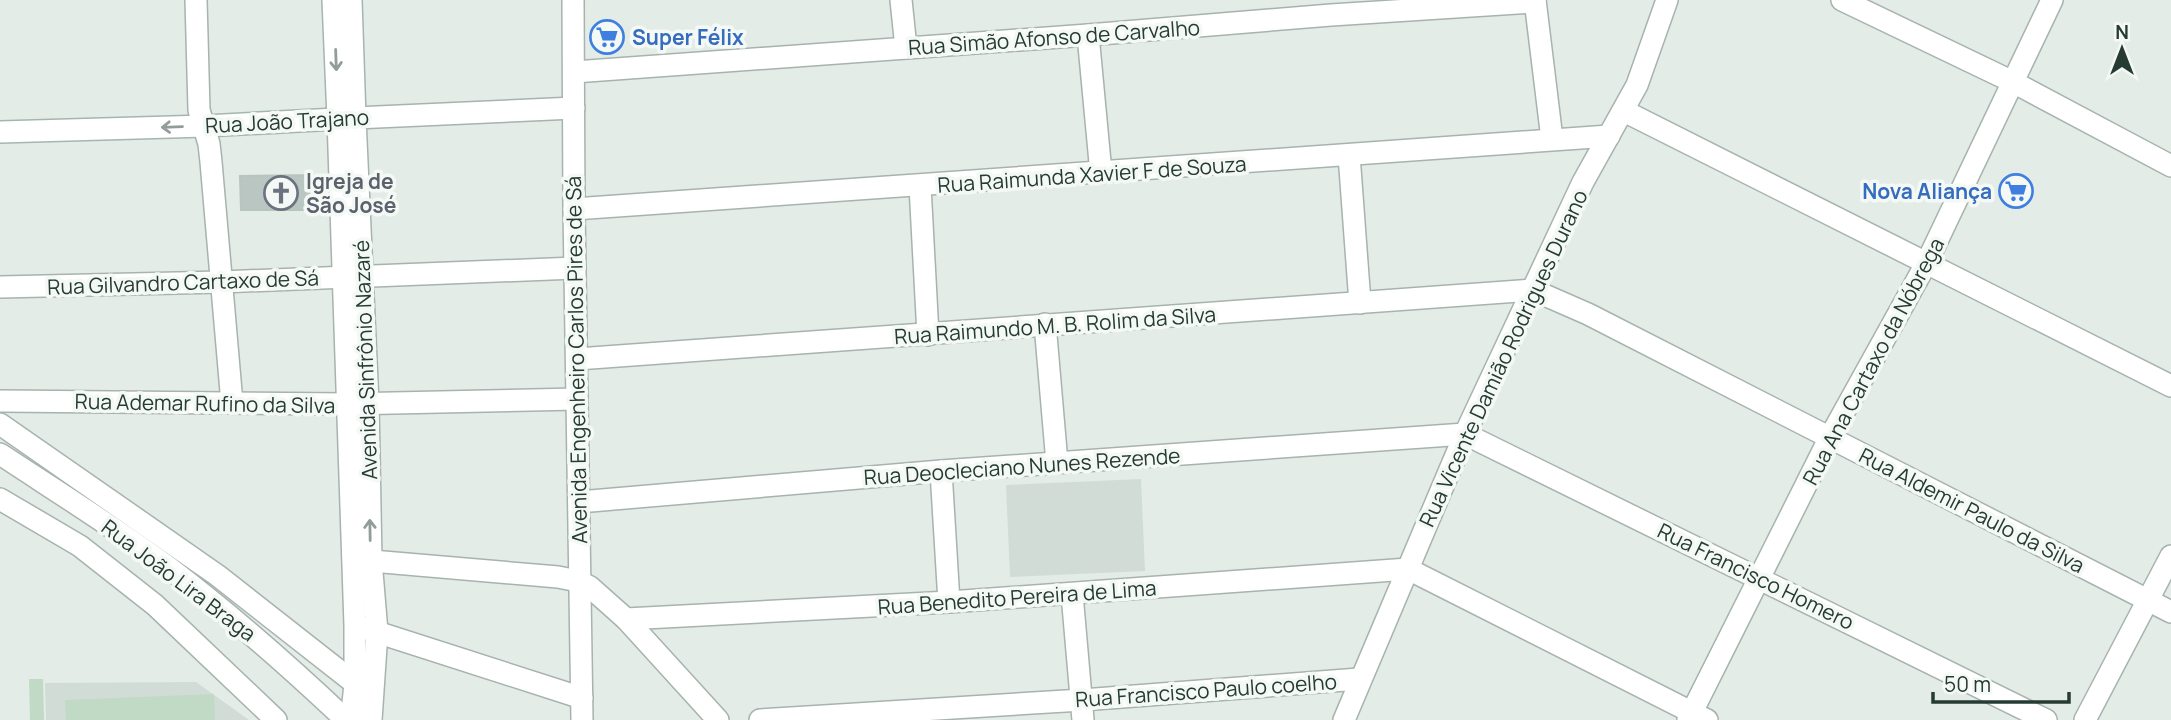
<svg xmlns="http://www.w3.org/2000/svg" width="2171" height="720" viewBox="0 0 2171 720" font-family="Manrope,sans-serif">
	<rect width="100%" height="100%" fill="#e4ece8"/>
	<g fill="#d2dcd7">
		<path d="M1141 479 1145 571 1010 577 1006 485Z"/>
		<path d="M196 682 249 720H46L45 683Z"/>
	</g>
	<g fill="#c0dac5">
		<path d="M29 679H43L44 720H30Z"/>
		<path d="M214 694 215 720H66L65 700Z"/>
	</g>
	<path fill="#bac6c1" stroke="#b7c5be" stroke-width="2" d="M322 175V210H241L240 176Z"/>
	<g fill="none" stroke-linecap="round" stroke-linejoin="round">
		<g stroke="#a7b3ae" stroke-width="24">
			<g id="street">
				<path d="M196 0 199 110 209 144 211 162 232 403"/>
				<path d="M573 0 574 209 582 720"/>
				<path d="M901 0 906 48"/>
				<path d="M1535 0 1552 139"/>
				<path d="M1842 0 2013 82 2171 166"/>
				<path d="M1088 35 1101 173"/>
				<path d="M574 72 1088 35 1331 15 1535 2"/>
				<path d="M1624 111 2171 386"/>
				<path d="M338 119 355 626V685L351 720"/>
				<path d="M1349 155 1360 303"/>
				<path d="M920 186 928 335"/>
				<path d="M574 209 1609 136"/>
				<path d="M0 287 221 282 575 268"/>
				<path d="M1045 324 1057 463"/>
				<path d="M577 359 1533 290 1588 314 2171 612"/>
				<path d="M0 401 347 404 577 399"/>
				<path d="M0 424 217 575 361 688"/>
				<path d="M0 454C56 491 114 527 168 567 231 615 289 666 346 720"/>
				<path d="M941 471 949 602"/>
				<path d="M0 499 80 546 155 605 276 720"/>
				<path d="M579 502 941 471 1465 434 2046 720"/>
				<path d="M360 560 558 577 578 581 590 587 626 619 718 720"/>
				<path d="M1072 594 1083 720"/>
				<path d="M626 619 949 602 1408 569 1707 720"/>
				<path d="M364 628 582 698"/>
				<path d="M371 720 377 632 371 560 368 404 355 118 574 108"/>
				<path d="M760 720 1082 700 1359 679"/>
				<path d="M1344 720 1465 434 1583 182 1637 85 1667 0"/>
				<path d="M1688 720 1830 437 1927 262 2052 0"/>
				<path d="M2085 720 2171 556"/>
			</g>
		</g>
		<g stroke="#a4b6af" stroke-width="24">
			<g id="secondary">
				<path d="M333 0 338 119"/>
				<path d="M0 132 205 126 355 118 351 0"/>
			</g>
		</g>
		<use href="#street" stroke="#fff" stroke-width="21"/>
		<use href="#secondary" stroke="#fff" stroke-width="21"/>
	</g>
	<defs><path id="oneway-shaft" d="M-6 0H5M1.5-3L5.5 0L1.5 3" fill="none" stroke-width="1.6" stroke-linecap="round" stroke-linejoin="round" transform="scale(1.75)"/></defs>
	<g stroke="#929d9a">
		<use href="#oneway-shaft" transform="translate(336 60) rotate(88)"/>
		<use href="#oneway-shaft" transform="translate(172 127) rotate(178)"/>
		<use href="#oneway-shaft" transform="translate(370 530) rotate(-91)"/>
	</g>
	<defs>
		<g id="supermarket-ring" transform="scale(1.75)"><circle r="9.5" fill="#f4f9f6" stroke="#3f7fe0" stroke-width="1.5"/><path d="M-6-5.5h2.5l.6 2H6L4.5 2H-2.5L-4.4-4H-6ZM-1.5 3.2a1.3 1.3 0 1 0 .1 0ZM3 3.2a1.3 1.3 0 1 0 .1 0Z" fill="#3f7fe0"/></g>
		<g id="church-ring" transform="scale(1.75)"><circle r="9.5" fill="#f4f9f6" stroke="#6b7280" stroke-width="1.5"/><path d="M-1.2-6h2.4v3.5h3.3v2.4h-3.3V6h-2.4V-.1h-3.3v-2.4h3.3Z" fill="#6b7280"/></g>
	</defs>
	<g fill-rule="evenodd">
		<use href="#supermarket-ring" x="607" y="37"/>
		<use href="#supermarket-ring" x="2016" y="191"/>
		<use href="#church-ring" x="281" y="193"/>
	</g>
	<g text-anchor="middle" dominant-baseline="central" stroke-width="7" stroke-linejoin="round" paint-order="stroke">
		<g font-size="21" font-weight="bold" fill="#366cbe" stroke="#f4f9f6" text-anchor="start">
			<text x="632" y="37">Super Félix</text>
			<text x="1992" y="191" text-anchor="end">Nova Aliança</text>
		</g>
		<g font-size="21" fill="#263b34" stroke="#f4f9f6">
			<text transform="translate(1054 37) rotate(-4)">Rua Simão Afonso de Carvalho</text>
			<text transform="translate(287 121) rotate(-3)">Rua João Trajano</text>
			<text transform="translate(1092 174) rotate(-4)">Rua Raimunda Xavier F de Souza</text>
			<text transform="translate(183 282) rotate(-2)">Rua Gilvandro Cartaxo de Sá</text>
			<text transform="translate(1055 325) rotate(-4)">Rua Raimundo M. B. Rolim da Silva</text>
			<text transform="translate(1503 358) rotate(-65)">Rua Vicente Damião Rodrigues Durano</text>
			<text transform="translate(365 360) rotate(-92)">Avenida Sinfrônio Nazaré</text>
			<text transform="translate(576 360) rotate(-91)">Avenida Engenheiro Carlos Pires de Sá</text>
			<text transform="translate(1873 361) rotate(-62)">Rua Ana Cartaxo da Nóbrega</text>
			<text transform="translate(205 403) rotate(1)">Rua Ademar Rufino da Silva</text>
			<text transform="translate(1022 466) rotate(-4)">Rua Deocleciano Nunes Rezende</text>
			<text transform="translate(1972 510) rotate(27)">Rua Aldemir Paulo da Silva</text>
			<text transform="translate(1756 576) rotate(26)">Rua Francisco Homero</text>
			<text transform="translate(179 580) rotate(37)">Rua João Lira Braga</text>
			<text transform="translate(1017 597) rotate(-4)">Rua Benedito Pereira de Lima</text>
			<text transform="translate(1206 690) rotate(-4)">Rua Francisco Paulo coelho</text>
		</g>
		<g font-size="21" font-weight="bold" fill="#5b616d" stroke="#f4f9f6" text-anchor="start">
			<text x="306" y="181">Igreja de<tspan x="306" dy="24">São José</tspan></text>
		</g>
	</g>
	<g transform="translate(2122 49)" stroke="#f4f9f6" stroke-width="5" paint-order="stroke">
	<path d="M0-5L12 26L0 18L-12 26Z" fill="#263b34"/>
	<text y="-10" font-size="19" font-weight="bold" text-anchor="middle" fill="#263b34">N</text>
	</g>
	<path d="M1933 692v10h136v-10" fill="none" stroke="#263b34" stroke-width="3.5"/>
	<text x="1944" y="692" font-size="21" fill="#263b34" stroke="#f4f9f6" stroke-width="5" paint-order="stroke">50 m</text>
</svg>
